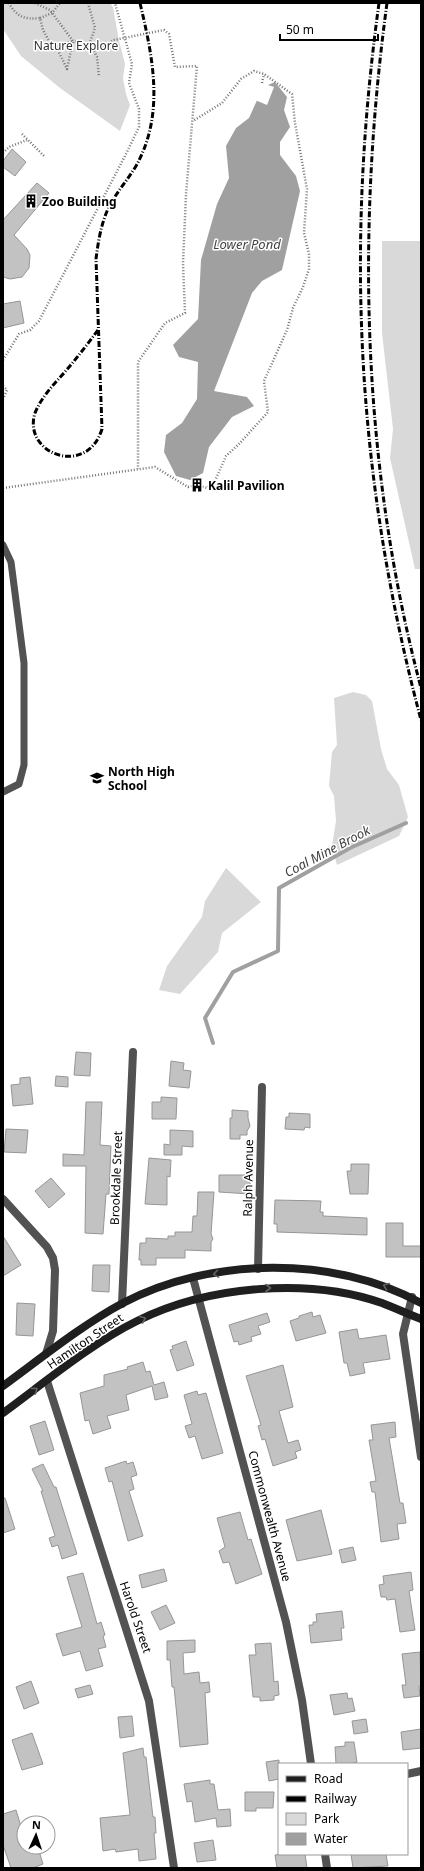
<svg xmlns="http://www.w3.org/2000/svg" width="424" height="1871" viewBox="0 0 424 1871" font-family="'Noto Sans',sans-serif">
	<rect width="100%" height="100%" fill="#fff"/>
	<g fill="#d9d9d9">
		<path d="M4 3H110L113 7 119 41 125 64 123 78 126 94 130 105 120 131 60 88 21 56 3 29V4Z"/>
		<path d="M382 241H421V569H415L390 458 393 429 382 333Z"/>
		<path d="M353 692 366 695 372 701 381 749 387 769 399 785 408 817 399 836 337 865 332 846 336 821 334 796 329 786 332 752 337 745 334 698Z"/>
		<path d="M226 868 261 902 222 933 218 952 180 994 159 990 167 966 202 917 205 901Z"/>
	</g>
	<path fill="#a0a0a0" d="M275 82 287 97 284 110 290 127 280 142V155L296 176 300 191 282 270 262 281 252 293 214 391 247 397 254 406 232 417 209 447 203 473 190 480 176 476 164 452 166 435 182 423 197 399 198 362 179 357 173 345 198 319 201 260 217 204 229 178 226 146 236 128 249 118 263 87Z"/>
	<path fill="#fff" d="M265 84 274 87 267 105 255 100 261 86Z"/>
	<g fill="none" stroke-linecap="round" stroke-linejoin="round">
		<path stroke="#a0a0a0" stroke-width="4" d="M213 1043 205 1018 233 972 278 951 279 888 350 848 406 823"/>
	</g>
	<g fill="#c2c2c2" stroke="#969696">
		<path d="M12 149 26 162 15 176 3 167V161Z"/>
		<path d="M37 183 49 193 14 235 27 249 30 255 29 268 22 277 10 279 3 277V220Z"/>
		<path d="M20 301 24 323 3 328V304Z"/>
		<path d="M76 1052 91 1053 90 1076 74 1075Z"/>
		<path d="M171 1061 184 1063 183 1070 191 1071 189 1088 169 1086Z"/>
		<path d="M56 1076 68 1077V1087L55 1086Z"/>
		<path d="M30 1077 33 1104 13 1106 11 1085 20 1084V1078Z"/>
		<path d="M161 1097 177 1098 176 1119H152V1102H161Z"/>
		<path d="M86 1102H102L100 1145 111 1146 109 1194H106L103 1234 85 1233 86 1166H63V1154L84 1155Z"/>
		<path d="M232 1110 248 1111V1118L250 1126 247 1131V1135H240V1139H230V1118H232Z"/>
		<path d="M289 1113 310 1114V1128L305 1127 304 1130 285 1129 286 1117H289Z"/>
		<path d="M6 1129 28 1130 26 1153 4 1152Z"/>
		<path d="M170 1130 193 1131V1147L182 1146V1155H164V1144L170 1145Z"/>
		<path d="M149 1158 171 1160 170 1177 167 1176V1205L145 1204Z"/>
		<path d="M351 1164H369L368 1194H350L347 1171H351Z"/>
		<path d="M219 1175H250V1194L219 1192Z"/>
		<path d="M51 1178 65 1194 49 1208 35 1191Z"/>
		<path d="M198 1192H214L211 1234 213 1239 211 1242V1251L185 1250V1258H156V1265H141V1260H139L140 1243H146V1238L168 1239V1236H175V1232H192L193 1216H197Z"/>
		<path d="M275 1200 321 1201 320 1212H323V1216L367 1218V1235L277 1232V1224H274Z"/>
		<path d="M386 1223H403V1246H421V1257H386Z"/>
		<path d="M3 1236 21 1265 3 1276Z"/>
		<path d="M93 1265H110L109 1292 92 1291Z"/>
		<path d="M17 1303 35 1304 33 1336 16 1335Z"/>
		<path d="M312 1312 313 1317 320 1315 326 1333 296 1341 290 1321 299 1318V1316Z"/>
		<path d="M267 1313 270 1322 258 1326 261 1334 251 1337 252 1341 239 1345 238 1341 234 1342 229 1325Z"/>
		<path d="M357 1329 359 1339 386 1335 390 1359 363 1363 365 1373 350 1376 347 1363H344L339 1332Z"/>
		<path d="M186 1341 194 1365 177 1371 170 1350 173 1349 172 1346Z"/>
		<path d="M143 1362 146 1372 150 1371 154 1385 164 1382 168 1397 155 1400 152 1386 126 1395 129 1410 107 1416 111 1428 93 1434 89 1420 85 1421 80 1393 104 1386V1375L128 1369 127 1367Z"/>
		<path d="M283 1365 293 1407 279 1411 288 1443 298 1440 301 1450 295 1452 297 1458 273 1466 265 1439 262 1440 258 1426 261 1425 246 1376Z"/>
		<path d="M197 1391 198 1395 206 1393 223 1453 202 1459 195 1436 189 1438 185 1426 192 1424 184 1395Z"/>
		<path d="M45 1421 54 1450 39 1455 30 1426Z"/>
		<path d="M395 1422 396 1437 389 1438 400 1503H403L406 1523 397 1524 399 1539 381 1542 375 1492H372L370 1482 376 1481 369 1440H373L371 1425Z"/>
		<path d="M126 1461 127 1464 133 1462 137 1475 131 1477 134 1489 129 1491 143 1536 128 1541 112 1481 109 1482 105 1468Z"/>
		<path d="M43 1464 54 1487H56L77 1554 62 1559 58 1545 52 1547 49 1538 55 1536 41 1491H43L32 1469Z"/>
		<path d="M3 1498H5L15 1529 3 1533Z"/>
		<path d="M321 1510 332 1554 297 1561 286 1520Z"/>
		<path d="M240 1512 248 1540 251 1539 262 1574 236 1584 229 1562 223 1563 219 1551 225 1547 217 1518Z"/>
		<path d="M353 1547 356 1560 342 1563 339 1550Z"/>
		<path d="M164 1569 167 1581 142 1588 139 1575Z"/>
		<path d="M411 1572 413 1590 409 1591 415 1630 400 1632 395 1599 387 1600 386 1597H381L379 1585 384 1584 383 1576Z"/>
		<path d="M83 1573 97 1624 101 1622 105 1635 103 1636 106 1647 98 1649 103 1666 86 1671 80 1651 63 1656 56 1634 82 1627 67 1577Z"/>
		<path d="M166 1605 175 1623 160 1630 151 1612Z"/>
		<path d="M342 1611 344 1628H341L342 1640 311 1643 309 1625H313V1622H317L316 1614Z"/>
		<path d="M195 1640V1652L183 1653 184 1674 199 1672 200 1683 209 1682 210 1692 205 1693 208 1744 180 1747 174 1687H172L170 1660H167V1641Z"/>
		<path d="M271 1643 274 1682 278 1681 279 1695 274 1696V1700L260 1701V1697H253L249 1655H256L255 1644Z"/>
		<path d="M420 1652 421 1686H419L420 1696 404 1698 402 1685H406L402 1654Z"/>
		<path d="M31 1681 39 1703 24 1709 16 1687Z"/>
		<path d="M90 1685 93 1694 78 1698 75 1689Z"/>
		<path d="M347 1693 348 1699 352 1698 355 1711 334 1715 330 1695Z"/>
		<path d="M132 1716 134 1736 120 1738 118 1717Z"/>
		<path d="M366 1719 368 1732 354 1734 352 1721Z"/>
		<path d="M421 1729V1748L403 1750 401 1732Z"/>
		<path d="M32 1733 43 1764 22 1770 12 1740Z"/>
		<path d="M345 1742H354L357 1762 353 1763V1764H336L335 1747 345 1746Z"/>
		<path d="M143 1748 144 1757H146L153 1817H155L156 1833H154L156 1859 139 1861 138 1849 116 1852 115 1849 103 1851 100 1818 130 1815 123 1753Z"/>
		<path d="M279 1760V1779L269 1781 266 1762Z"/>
		<path d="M210 1780V1784H214L218 1810 230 1809 231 1826 217 1827 216 1818 195 1822 192 1801 187 1802 184 1784Z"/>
		<path d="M245 1792H274L273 1808H256V1811H245Z"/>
		<path d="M16 1810 24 1836V1847H32L34 1852 39 1851 43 1864 33 1868H11L3 1845V1814Z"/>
		<path d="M213 1840 216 1860 197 1862 194 1843Z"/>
		<path d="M282 1854H305L307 1868H277L275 1855Z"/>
		<path d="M351 1854H386L388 1866 353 1868Z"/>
	</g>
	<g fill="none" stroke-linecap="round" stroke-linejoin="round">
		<g stroke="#747474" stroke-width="2.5" stroke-dasharray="1 2" stroke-linecap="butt">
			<path d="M9 3C16 16 24 20 40 18L43 30 49 41 56 46 67 69 73 41 56 46"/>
			<path d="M35 3 50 10 73 41 89 45 94 51 114 40 164 30 169 34 175 67 197 66 186 194 183 263 185 313 165 323 138 362V469"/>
			<path d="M88 3 95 28 89 45"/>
			<path d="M40 18 52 13 60 3"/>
			<path d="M94 51 97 57 99 77"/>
			<path d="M262 83 264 74"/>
			<path d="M22 134 45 157"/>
			<path d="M3 153 9 147 27 140"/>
			<path d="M3 360 19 334 30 330 39 321 126 154 139 127V109L129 83 132 64 115 3"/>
			<path d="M3 386 7 390 3 399"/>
			<path d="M3 488 155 467 188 487 196 485 207 488 215 481 226 456 240 443 268 412 264 381 287 330 293 308 303 287 309 269V254L304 233 307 189 295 123 292 94 264 74 254 71 241 79 222 103 193 121"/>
		</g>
		<path stroke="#525252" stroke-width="7" d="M3 545 11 562 24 663V765L19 784 3 792"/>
		<g stroke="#525252" stroke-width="8">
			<path d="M3 1199 47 1247 53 1258 55 1270 53 1331 46 1354"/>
			<path d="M258 1269 262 1087"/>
			<path d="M412 1297 403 1334 421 1457"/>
			<path d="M122 1304 133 1052"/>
			<path d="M47 1381 149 1701 174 1868"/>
			<path d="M407 1774 421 1771"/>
		</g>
		<g stroke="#525252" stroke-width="8">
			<path d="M193 1278 286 1622 302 1700 311 1764"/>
			<path d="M325 1854 327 1868"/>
		</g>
		<g stroke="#1f1f1f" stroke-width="8">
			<path d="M3 1386C40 1359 82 1325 123 1303 210 1257 334 1255 421 1303"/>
			<path d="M3 1413C44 1383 92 1343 137 1321 207 1286 308 1277 382 1303 395 1308 408 1314 421 1319"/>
		</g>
		<g stroke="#000" stroke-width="3" stroke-dasharray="6 2 1 2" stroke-linecap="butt">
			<path d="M379 3C345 250 357 479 421 720"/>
			<path d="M387 3C356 231 362 465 421 688"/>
			<path d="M98 330C87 345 76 359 64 373 53 385 41 398 35 413 22 454 87 478 102 429L96 259C98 243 101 224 108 209 115 194 127 181 136 166 165 114 153 58 140 3"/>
		</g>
	</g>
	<defs><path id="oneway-chevron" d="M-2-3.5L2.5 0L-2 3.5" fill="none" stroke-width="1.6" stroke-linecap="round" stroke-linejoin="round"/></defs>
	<g stroke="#626262">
		<use href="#oneway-chevron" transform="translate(216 1274) rotate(171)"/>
		<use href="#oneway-chevron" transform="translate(386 1286) rotate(-158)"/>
		<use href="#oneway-chevron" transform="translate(268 1288)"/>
		<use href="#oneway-chevron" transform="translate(143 1319) rotate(-23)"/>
		<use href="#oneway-chevron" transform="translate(35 1390) rotate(-36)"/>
	</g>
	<defs>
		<g id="building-bare" transform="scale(1.08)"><path d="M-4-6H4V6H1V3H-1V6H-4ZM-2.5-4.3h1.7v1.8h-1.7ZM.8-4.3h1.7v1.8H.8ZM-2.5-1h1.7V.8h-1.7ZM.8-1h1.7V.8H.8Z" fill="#000" stroke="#fff" stroke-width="2.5" paint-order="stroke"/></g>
		<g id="school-bare" transform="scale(1.08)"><path d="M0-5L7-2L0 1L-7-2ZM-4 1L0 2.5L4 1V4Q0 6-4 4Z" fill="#000" stroke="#fff" stroke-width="2.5" paint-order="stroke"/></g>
	</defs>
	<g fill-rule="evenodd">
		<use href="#building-bare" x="31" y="201"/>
		<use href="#building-bare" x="197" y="485"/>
		<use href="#school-bare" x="97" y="778"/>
	</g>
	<g text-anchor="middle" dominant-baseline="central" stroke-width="3" stroke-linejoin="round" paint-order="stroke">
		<g font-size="12" fill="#303030" stroke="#fff">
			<text x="76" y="45">Nature Explore</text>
		</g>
		<g font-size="12" font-weight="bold" fill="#000" stroke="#fff" text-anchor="start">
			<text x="42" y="201">Zoo Building</text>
			<text x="208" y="485">Kalil Pavilion</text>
			<text x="108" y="771">North High<tspan x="108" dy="14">School</tspan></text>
		</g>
		<g font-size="12" fill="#000" stroke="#fff">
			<text transform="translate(116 1178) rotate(-88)">Brookdale Street</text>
			<text transform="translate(248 1178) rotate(-89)">Ralph Avenue</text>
			<text transform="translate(85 1341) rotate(-34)">Hamilton Street</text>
			<text transform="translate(270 1516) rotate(75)">Commonwealth Avenue</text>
			<text transform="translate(136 1617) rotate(71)">Harold Street</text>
		</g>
		<g font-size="13" font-style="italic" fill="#414141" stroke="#fff">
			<text x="247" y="244">Lower Pond</text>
			<text transform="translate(327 851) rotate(-28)">Coal Mine Brook</text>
		</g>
	</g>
	<rect width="424" height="1871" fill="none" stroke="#000000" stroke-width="8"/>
	<rect x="278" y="1763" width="130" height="92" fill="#ffffff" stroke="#999999"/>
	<rect x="286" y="1776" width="20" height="6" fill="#1f1f1f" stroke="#999999"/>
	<text x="314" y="1783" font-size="12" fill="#000000">Road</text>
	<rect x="286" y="1796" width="20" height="6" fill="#000000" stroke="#999999"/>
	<text x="314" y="1803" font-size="12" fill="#000000">Railway</text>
	<rect x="286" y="1813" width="20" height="12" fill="#d9d9d9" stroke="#999999"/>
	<text x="314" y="1823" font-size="12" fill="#000000">Park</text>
	<rect x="286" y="1833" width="20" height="12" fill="#a0a0a0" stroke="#999999"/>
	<text x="314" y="1843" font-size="12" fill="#000000">Water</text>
	<g transform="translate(36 1835) rotate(3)"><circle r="19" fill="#ffffff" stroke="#999999"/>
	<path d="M0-3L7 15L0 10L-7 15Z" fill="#000000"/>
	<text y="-6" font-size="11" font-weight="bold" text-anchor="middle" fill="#000000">N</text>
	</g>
	<path d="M280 34v6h98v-6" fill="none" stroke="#000000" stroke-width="2"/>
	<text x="286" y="34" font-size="12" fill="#000000" stroke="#ffffff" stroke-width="3" paint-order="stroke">50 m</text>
</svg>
